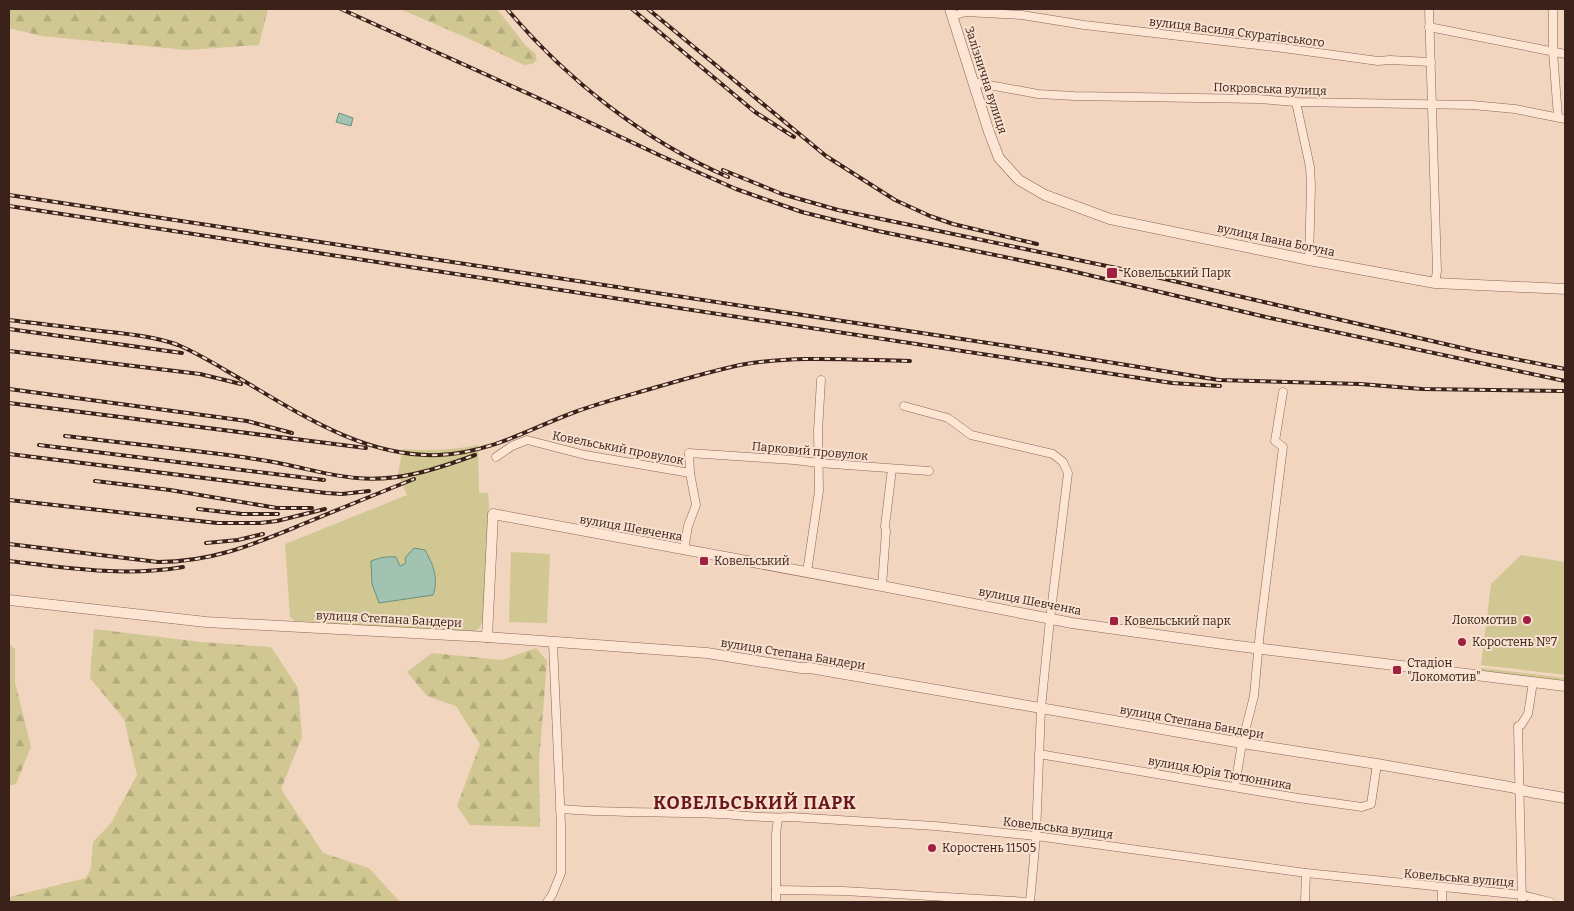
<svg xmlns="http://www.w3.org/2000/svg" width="1574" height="911" viewBox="0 0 1574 911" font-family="Bitter,serif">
	<defs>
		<pattern id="forest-firs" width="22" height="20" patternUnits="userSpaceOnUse" patternTransform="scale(1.25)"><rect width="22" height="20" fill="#d0c792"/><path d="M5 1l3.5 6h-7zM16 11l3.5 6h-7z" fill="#b3ab7d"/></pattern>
	</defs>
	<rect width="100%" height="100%" fill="#f1d5bf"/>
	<g fill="#d0c792">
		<path d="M478 445 479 493H488L489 504 484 606C483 616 484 627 474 632L295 621 290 617 285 544 407 495 398 474 403 449C429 451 453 450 478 445Z"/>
		<path d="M511 552 550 554 547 623 509 622Z"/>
		<path d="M1521 555 1565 562V675L1481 665 1491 584Z"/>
		<path d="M1481 668 1565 678V682L1480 671Z"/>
	</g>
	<g fill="url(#forest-firs)">
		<path d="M9 9H268L259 45 187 50 41 36 9 28Z"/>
		<path d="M400 9H497L526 46 535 53 537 60 532 64 524 65 474 41Z"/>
		<path d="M94 629 202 642 271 647 298 688 302 737 281 789 323 853 369 868 400 902H9V897L86 878 91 868 93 842 111 823 137 775 124 719 90 678Z"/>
		<path d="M9 644 15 649V682L31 747 16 784 9 786Z"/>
		<path d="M536 648 547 661 539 762 540 827 470 825 457 806 480 744 456 706 427 696 407 672 432 653 502 660Z"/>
	</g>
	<g fill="#a2c3b1" stroke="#69917d">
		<path d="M339 113 353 118 351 126 336 122Z"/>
		<path d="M414 548 425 550C433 564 439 579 433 595L379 603 372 584 371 561C379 558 387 556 396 557L400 566 406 563 405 558Z"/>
	</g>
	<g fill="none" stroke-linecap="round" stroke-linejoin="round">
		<g stroke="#8c6455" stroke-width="9">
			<g id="minor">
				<path d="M1429 9 1437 271 1435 283"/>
				<path d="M1553 9V52L1558 117"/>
				<path d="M953 16 965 12 1022 15 1084 25 1283 48 1378 61 1390 60 1431 62"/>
				<path d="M1429 27 1565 54"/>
				<path d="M973 82 1038 94 1074 96 1258 99 1296 102 1472 105 1515 109 1565 119"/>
				<path d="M1296 102 1310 167 1311 186 1309 260"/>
				<path d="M496 457 512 446 527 440 585 455 690 473"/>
				<path d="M684 550 688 526 696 505 690 473 689 453 794 460 819 463 929 471"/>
				<path d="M807 572 819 491 818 431 821 380"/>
				<path d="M882 586 886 531 885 526 892 469"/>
				<path d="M1039 754 1298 798 1362 807 1371 804 1377 764"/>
				<path d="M1235 786 1242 743 1254 696 1260 631 1283 447 1275 441 1283 392"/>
				<path d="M560 809C613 813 665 812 718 814 743 815 767 819 791 817L935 826 1036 836 1306 873 1522 895 1550 902"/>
				<path d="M776 890 844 891 1030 902 1036 836 1041 708 1050 619 1068 473 1063 462 1053 454 971 435 948 418 904 406"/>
				<path d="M547 902 552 895 561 873V825L553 643"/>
				<path d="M776 902V834L778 818"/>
				<path d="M1305 902 1306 873"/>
				<path d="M1442 902V888"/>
				<path d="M1522 902 1518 726 1521 725 1528 714 1533 682"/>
			</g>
		</g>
		<g stroke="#8c6455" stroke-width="11">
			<g id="tertiary">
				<path d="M950 9 989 132 999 158 1019 180 1045 195 1110 219 1309 260 1435 283 1565 289"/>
				<path d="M9 600 206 622 487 637 707 653 801 668H810L1242 743 1377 764 1510 787 1530 792 1565 798"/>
				<path d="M487 637 493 514 882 586 1072 623 1230 645 1565 686"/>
			</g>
		</g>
		<use href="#minor" stroke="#fce5d2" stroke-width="8"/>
		<use href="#tertiary" stroke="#fce5d2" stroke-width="10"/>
		<g stroke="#3a221b" stroke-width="4">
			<g id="rail">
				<path d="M341 9 538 98 659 155 736 189 802 212 878 231 1063 269 1270 318 1565 381"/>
				<path d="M507 9C566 79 643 140 728 177"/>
				<path d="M632 9 755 112 794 137"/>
				<path d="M648 9 826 156 895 200 930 216 953 224 1037 244"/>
				<path d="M723 170 782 194 838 210 1126 270 1475 351 1565 369"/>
				<path d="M9 195 1034 350 1219 380 1360 384 1422 389 1565 391"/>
				<path d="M9 206 1172 383 1220 386"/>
				<path d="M9 320C40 324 70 327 101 331 127 334 153 336 178 345 197 353 215 364 232 374 296 411 362 458 439 455 490 453 529 429 575 412 602 402 630 395 657 387 685 379 712 371 740 365 795 355 854 360 910 361"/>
				<path d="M9 329 182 353"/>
				<path d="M9 351 200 374 241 384"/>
				<path d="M9 389 247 421 292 433"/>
				<path d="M9 403 366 448"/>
				<path d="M65 436C124 443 183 449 242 457 255 459 269 461 283 464 308 469 332 476 357 478 398 482 437 469 475 455"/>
				<path d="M39 445 324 480"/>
				<path d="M9 454 326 493 342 494 369 491"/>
				<path d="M95 481 170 490 277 508H312"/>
				<path d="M9 500 217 523H260L277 521 325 509"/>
				<path d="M198 509 242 514H278"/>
				<path d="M206 543 238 540 263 534"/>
				<path d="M9 544 158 562C215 562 256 543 308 522 344 507 379 493 414 479"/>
				<path d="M9 561C67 568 125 577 183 567"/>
			</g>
		</g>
		<use href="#rail" stroke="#f8e1cf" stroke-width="2" stroke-dasharray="5.5" stroke-linecap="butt"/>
	</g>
	<g fill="#a02042" stroke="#f8e1cf" stroke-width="2">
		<rect x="1106" y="267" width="12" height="12" rx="2.5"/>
		<rect x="699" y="556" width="10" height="10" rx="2.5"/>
		<circle cx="1527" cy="620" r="5"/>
		<rect x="1109" y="616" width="10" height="10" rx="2.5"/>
		<circle cx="1462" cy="642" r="5"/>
		<rect x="1392" y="665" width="10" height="10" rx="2.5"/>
		<circle cx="932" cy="848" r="5"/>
	</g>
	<g text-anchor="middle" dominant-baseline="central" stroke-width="4" stroke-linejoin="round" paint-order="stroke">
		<g font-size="12" fill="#3a221b" stroke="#f8e1cf">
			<text transform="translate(1237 32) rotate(7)">вулиця Василя Скуратівського</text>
			<text transform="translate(986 80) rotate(72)">Залізнична вулиця</text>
			<text transform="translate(1270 89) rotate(2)">Покровська вулиця</text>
			<text transform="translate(1276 240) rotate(12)">вулиця Івана Богуна</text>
			<text transform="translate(618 448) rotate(11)">Ковельський провулок</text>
			<text transform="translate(810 451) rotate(5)">Парковий провулок</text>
			<text transform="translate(631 528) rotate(10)">вулиця Шевченка</text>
			<text transform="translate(1030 601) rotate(11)">вулиця Шевченка</text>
			<text transform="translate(389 619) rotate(3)">вулиця Степана Бандери</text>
			<text transform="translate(793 654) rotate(9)">вулиця Степана Бандери</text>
			<text transform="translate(1192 722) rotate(10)">вулиця Степана Бандери</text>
			<text transform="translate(1220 773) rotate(10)">вулиця Юрія Тютюнника</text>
			<text transform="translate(1058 828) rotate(7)">Ковельська вулиця</text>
			<text transform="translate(1459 878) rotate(5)">Ковельська вулиця</text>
		</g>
		<g font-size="12" fill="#3a221b" stroke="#f8e1cf" text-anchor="start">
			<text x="1123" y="273">Ковельський Парк</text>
			<text x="714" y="561">Ковельський</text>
			<text x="1517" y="620" text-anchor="end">Локомотив</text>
			<text x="1124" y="621">Ковельський парк</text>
			<text x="1472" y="642">Коростень №7</text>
			<text x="1407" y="663">Стадіон<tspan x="1407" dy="14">"Локомотив"</tspan></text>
			<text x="942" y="848">Коростень 11505</text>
		</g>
		<g font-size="18" font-weight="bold" letter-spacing="1" fill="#6a171b" stroke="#f8e1cf">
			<text x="755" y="803">КОВЕЛЬСЬКИЙ ПАРК</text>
		</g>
	</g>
	<rect width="1574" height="911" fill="none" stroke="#3a221b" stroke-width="20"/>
</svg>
